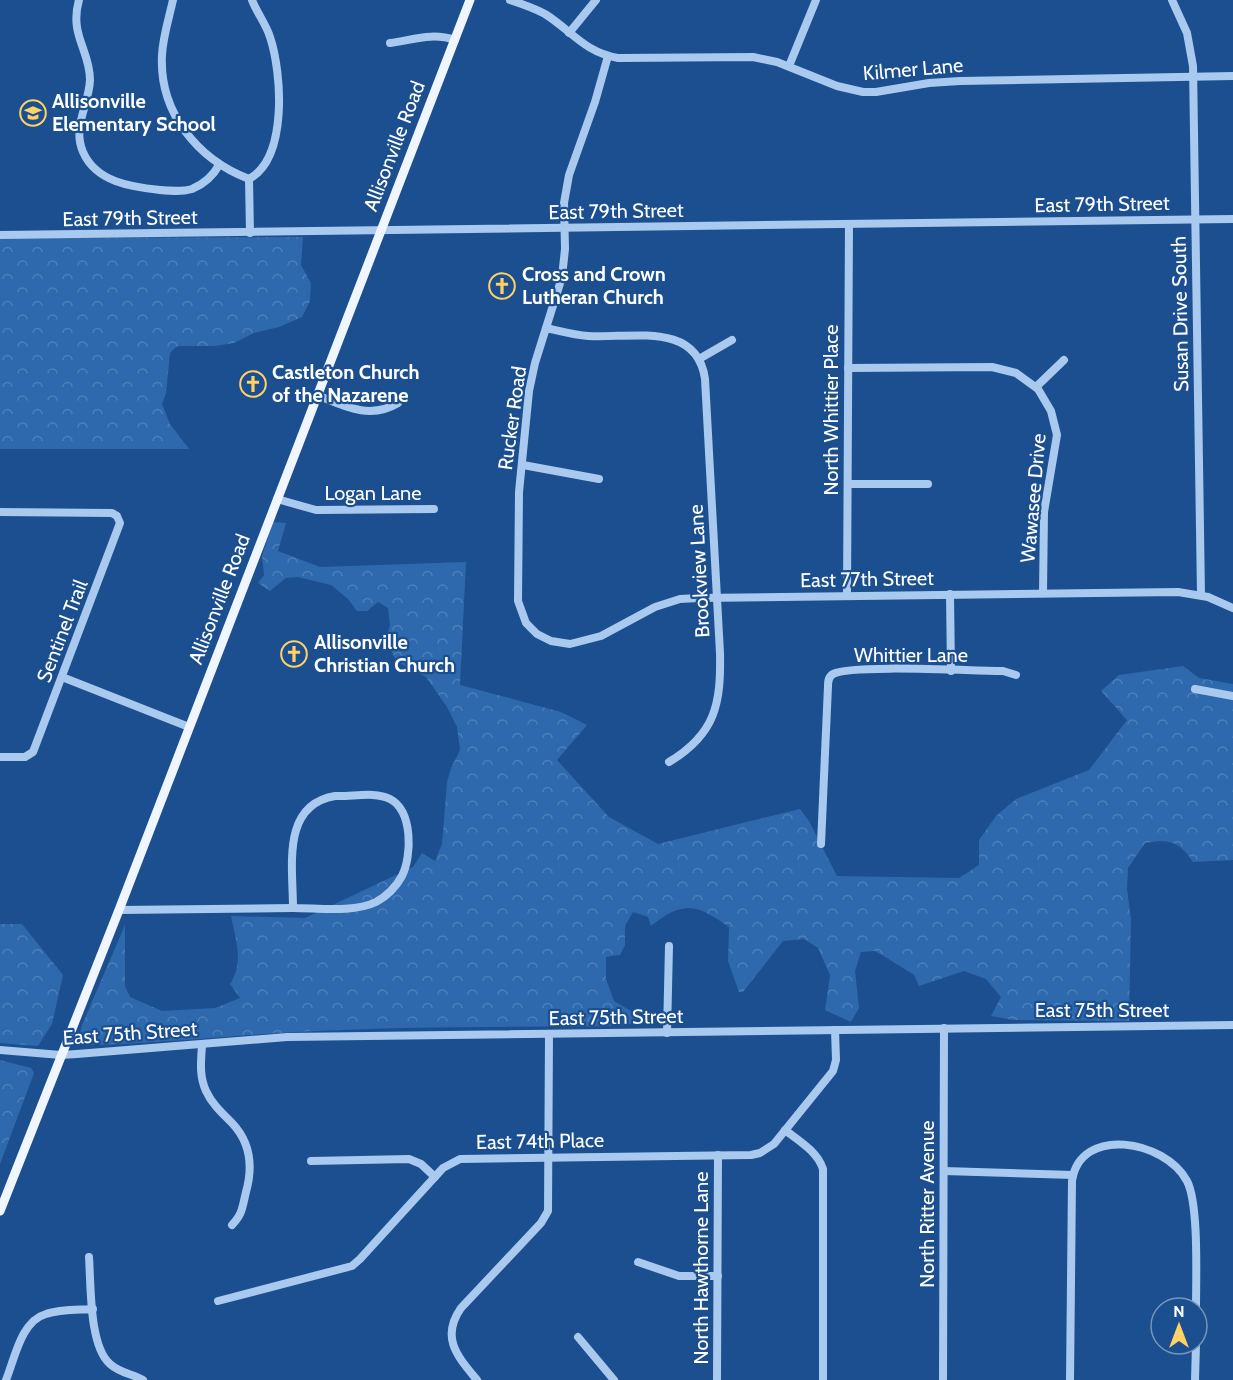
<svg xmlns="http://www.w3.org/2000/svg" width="1233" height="1380" viewBox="0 0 1233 1380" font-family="Cabin,sans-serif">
	<defs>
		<pattern id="forest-crowns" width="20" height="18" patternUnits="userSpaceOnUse" patternTransform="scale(1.5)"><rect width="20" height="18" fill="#2e69ad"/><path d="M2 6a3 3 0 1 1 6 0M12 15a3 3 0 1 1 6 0" fill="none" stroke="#4d80b9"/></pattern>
	</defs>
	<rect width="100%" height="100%" fill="#1b4f8f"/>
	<g fill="url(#forest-crowns)">
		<path d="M303 237 301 265 311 283 310 301 302 317 279 327 254 333 234 343 215 346H180L176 347 170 353 166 393 162 404 170 424 189 449H0V238Z"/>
		<path d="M273 522 286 523 278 551 320 567 466 562 460 685 561 712 587 725 557 760 609 817 658 844 800 809 809 821 837 876 959 878 979 865V840L996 816 1016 799 1089 770 1127 720 1101 691 1119 675 1183 666 1199 678 1233 684V860L1193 862C1179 841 1169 839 1145 843L1128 868 1127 889 1131 919 1129 1021 1013 1020 991 1016 1001 997 986 979 964 971 919 986 914 975 887 958 875 951 861 952 855 971 859 1008 851 1022 825 1010 830 975 818 948 804 939 783 941 743 992H739L728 961 729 927C696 904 684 900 651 926L648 917 633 912 625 926V945L620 955 606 957V979L614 1001 643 1018 642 1022 619 1026C512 1027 403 1026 296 1032 223 1036 150 1045 77 1045L82 1025 125 925V986L130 997 162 1011 215 1008 240 998 230 984C244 963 236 940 231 916L305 918 413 867 422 853 435 861 442 844 447 782 451 768 460 750 457 727 447 707 426 677 396 661 386 639 390 625 388 608 378 602 367 611H357L348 599 331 585 298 577 286 578 270 591 258 583 264 575 262 556Z"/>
		<path d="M0 924H22L63 975 52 1024 38 1046 0 1043Z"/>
		<path d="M0 1060 31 1068 34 1073 0 1164Z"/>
	</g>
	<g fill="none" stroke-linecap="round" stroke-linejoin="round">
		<g stroke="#a9c9ee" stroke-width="8">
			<path d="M79 0C69 35 90 50 90 80 89 105 72 127 83 152 96 182 131 187 160 190 171 191 182 192 192 189 204 184 213 176 219 165"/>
			<path d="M173 0C169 18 163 36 162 55 159 112 197 159 249 179"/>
			<path d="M510 0C522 4 534 8 545 14 572 31 584 52 618 58L753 57 777 62 837 86 863 92H876L929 83 960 81 1233 76"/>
			<path d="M1172 0 1187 33 1193 66 1201 595"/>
			<path d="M569 33 596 0"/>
			<path d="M390 43C413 40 432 32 455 40"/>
			<path d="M608 56 595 102 569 175 564 203 565 249 562 277 535 363 529 391 519 492 518 601 526 623 537 634 551 641 570 644 601 636 655 607 680 599 699 598 1178 592 1208 597 1233 608"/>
			<path d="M789 66 816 0"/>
			<path d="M249 179C288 158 282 73 270 37 266 24 257 13 252 0"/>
			<path d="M249 179 250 233"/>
			<path d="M0 235 1233 219"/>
			<path d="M546 328C560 331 574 335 588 336 629 339 697 320 705 379L720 653C721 703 716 734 669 762"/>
			<path d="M699 359 732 340"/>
			<path d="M848 368 992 367 1016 373 1038 389 1051 411 1057 435 1044 512 1043 593"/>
			<path d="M1036 387 1064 360"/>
			<path d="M317 395C344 406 370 420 398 403"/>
			<path d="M523 465 599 479"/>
			<path d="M848 484H928"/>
			<path d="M277 499 316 510 434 509"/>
			<path d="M0 512 112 513 117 516 120 523 33 752 25 757H0"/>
			<path d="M950 594 951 671"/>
			<path d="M847 596 849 224"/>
			<path d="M62 677 189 727"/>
			<path d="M1195 689 1233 696"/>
			<path d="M335 796C352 797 375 791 390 799 413 811 412 856 402 876 396 887 387 896 376 902 353 913 319 908 293 908 293 867 281 805 335 796Z"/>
			<path d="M821 844 828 686C828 682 828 677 833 674 850 664 975 671 1003 671L1016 675"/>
			<path d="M119 910 293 908"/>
			<path d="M667 1033 669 946"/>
			<path d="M202 1045C201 1061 199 1076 206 1091 212 1104 222 1113 232 1123 251 1143 253 1167 246 1192 242 1208 243 1213 232 1225"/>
			<path d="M0 1050 61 1055 77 1054 287 1037 1233 1025"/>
			<path d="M785 1130C799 1141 817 1151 823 1169V1380"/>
			<path d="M311 1161 409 1159 421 1164 435 1177"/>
			<path d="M944 1171 1073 1175"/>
			<path d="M89 1257C91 1285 89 1346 110 1364 120 1373 132 1374 143 1380"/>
			<path d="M638 1262 679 1276H718"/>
			<path d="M218 1301 352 1266 360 1259 443 1168 460 1159 751 1155 760 1153 774 1144 833 1071 836 1060 835 1030"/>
			<path d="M578 1337 614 1380"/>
			<path d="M6 1380C15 1358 21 1321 46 1314 60 1309 78 1310 93 1309"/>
			<path d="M477 1380C458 1357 440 1338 461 1308L541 1223 548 1211 549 1034"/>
			<path d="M717 1380 718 1155"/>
			<path d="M943 1380 944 1028"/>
			<path d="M1070 1380 1072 1181C1080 1125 1165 1140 1187 1181 1199 1204 1196 1279 1196 1308"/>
			<path d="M1195 1380 1196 1344"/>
		</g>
		<path stroke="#f0f6ff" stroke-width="9" d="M0 1211 119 910 470 0"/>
	</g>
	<defs>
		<g id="school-ring" transform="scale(1.35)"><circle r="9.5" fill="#1b4f8f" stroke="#ffd166" stroke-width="1.5"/><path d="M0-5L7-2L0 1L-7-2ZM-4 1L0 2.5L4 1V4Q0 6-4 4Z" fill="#ffd166"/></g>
		<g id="church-ring" transform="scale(1.35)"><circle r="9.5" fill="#1b4f8f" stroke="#ffd166" stroke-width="1.5"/><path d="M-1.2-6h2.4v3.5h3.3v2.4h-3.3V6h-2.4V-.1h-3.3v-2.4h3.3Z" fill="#ffd166"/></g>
	</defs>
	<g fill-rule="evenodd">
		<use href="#school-ring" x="33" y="113"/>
		<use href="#church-ring" x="502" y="286"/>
		<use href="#church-ring" x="253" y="384"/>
		<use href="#church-ring" x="294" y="654"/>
	</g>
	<g text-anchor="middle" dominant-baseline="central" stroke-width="4.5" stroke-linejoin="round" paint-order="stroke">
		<g font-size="20" fill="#fff" stroke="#1b4f8f">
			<text transform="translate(913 69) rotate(-5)">Kilmer Lane</text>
			<text transform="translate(394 146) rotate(-69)">Allisonville Road</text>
			<text transform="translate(1102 204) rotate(-1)">East 79th Street</text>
			<text transform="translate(616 211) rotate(-1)">East 79th Street</text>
			<text transform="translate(130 218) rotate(-1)">East 79th Street</text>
			<text transform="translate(1180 314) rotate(-91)">Susan Drive South</text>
			<text transform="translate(831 410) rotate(-90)">North Whittier Place</text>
			<text transform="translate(512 418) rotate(-82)">Rucker Road</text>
			<text x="373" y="493">Logan Lane</text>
			<text transform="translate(1033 498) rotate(-85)">Wawasee Drive</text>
			<text transform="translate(699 571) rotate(-93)">Brookview Lane</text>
			<text transform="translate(867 579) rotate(-1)">East 77th Street</text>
			<text transform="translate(219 599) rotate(-69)">Allisonville Road</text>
			<text transform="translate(62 631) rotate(-69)">Sentinel Trail</text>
			<text x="911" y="655">Whittier Lane</text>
			<text x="1102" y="1010">East 75th Street</text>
			<text transform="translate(616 1017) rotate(-1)">East 75th Street</text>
			<text transform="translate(130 1033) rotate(-4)">East 75th Street</text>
			<text transform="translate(540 1141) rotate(-1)">East 74th Place</text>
			<text transform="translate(927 1204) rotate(-90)">North Ritter Avenue</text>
			<text transform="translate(701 1268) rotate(-90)">North Hawthorne Lane</text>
		</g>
		<g font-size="20" font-weight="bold" fill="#fff" stroke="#1b4f8f" text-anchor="start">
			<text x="52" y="101">Allisonville<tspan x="52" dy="23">Elementary School</tspan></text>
			<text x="522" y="274">Cross and Crown<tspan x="522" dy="23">Lutheran Church</tspan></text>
			<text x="272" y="372">Castleton Church<tspan x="272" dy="23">of the Nazarene</tspan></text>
			<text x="314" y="642">Allisonville<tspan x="314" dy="23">Christian Church</tspan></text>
		</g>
	</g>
	<g transform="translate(1179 1326)"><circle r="28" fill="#1b4f8f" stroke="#7695bc" stroke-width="1.5"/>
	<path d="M0-4.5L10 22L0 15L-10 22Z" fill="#ffd166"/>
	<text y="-9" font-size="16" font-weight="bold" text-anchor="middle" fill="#ffffff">N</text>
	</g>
</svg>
